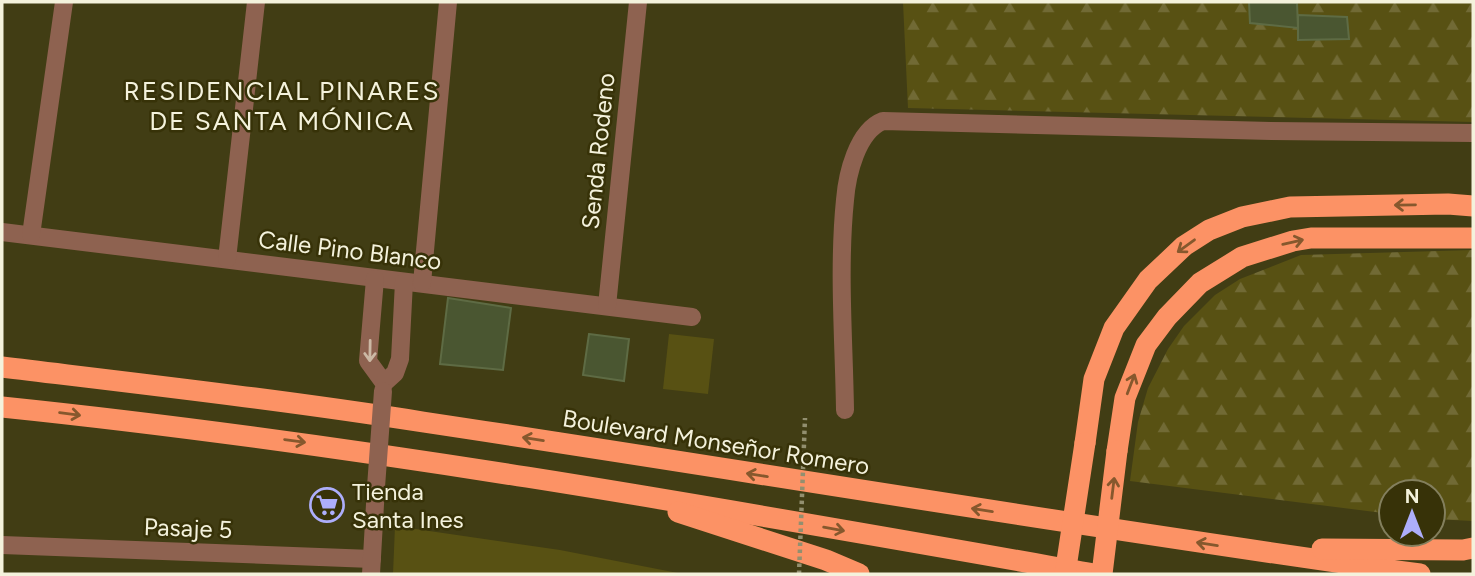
<svg xmlns="http://www.w3.org/2000/svg" width="1475" height="576" viewBox="0 0 1475 576" font-family="Figtree,sans-serif">
	<defs>
		<pattern id="forest-firs" width="22" height="20" patternUnits="userSpaceOnUse" patternTransform="scale(1.75)"><rect width="22" height="20" fill="#585113"/><path d="M5 1l3.5 6h-7zM16 11l3.5 6h-7z" fill="#716a35"/></pattern>
	</defs>
	<rect width="100%" height="100%" fill="#413d14"/>
	<g fill="url(#forest-firs)">
		<path d="M903 2H1473V122L908 108Z"/>
		<path d="M1473 250V521L1433 519V492H1391V514L1130 481 1138 422 1148 388 1168 349 1184 326 1215 295 1240 279 1301 255Z"/>
	</g>
	<g fill="#585113">
		<path d="M669 334 714 339 708 394 663 389Z"/>
		<path d="M395 526 560 550 683 574H393Z"/>
	</g>
	<g fill="#4a5631" stroke="#5e6b44" stroke-width="2">
		<path d="M1249 2 1297 3 1298 28 1250 23Z"/>
		<path d="M1298 15 1347 17 1349 39 1298 40Z"/>
		<path d="M448 298 511 308 503 370 440 364Z"/>
		<path d="M589 334 629 339 624 381 583 375Z"/>
	</g>
	<g fill="none" stroke-linecap="round" stroke-linejoin="round">
		<g stroke="#8e6250" stroke-width="18">
			<path d="M2 232 692 317"/>
			<path d="M31 235 64 2"/>
			<path d="M227 259 256 2"/>
			<path d="M375 279 368 361 384 383"/>
			<path d="M422 283 448 2"/>
			<path d="M607 306 638 2"/>
			<path d="M384 383 395 373 400 359 404 282"/>
			<path d="M845 410C844 341 838 269 845 200 847 175 857 131 883 121L1271 131 1473 133"/>
			<path d="M2 545 372 559"/>
			<path d="M371 574 376 487"/>
		</g>
		<g stroke="#fc9265" stroke-width="21">
			<path d="M2 367C142 384 283 400 423 422 756 472 1087 528 1420 574"/>
			<path d="M2 407C369 445 731 510 1094 574"/>
			<path d="M1085 443 1094 379 1114 328 1148 280 1184 246 1209 230 1242 217 1290 207 1448 204 1473 206"/>
			<path d="M1117 451 1125 398 1146 345 1167 317 1200 283 1242 257 1293 241 1311 238H1473"/>
			<path d="M678 512 826 560 859 574"/>
			<path d="M1322 549 1463 550 1473 548"/>
		</g>
		<path stroke="#928f6f" stroke-width="4.5" stroke-dasharray="3.5 3.5" stroke-linecap="butt" d="M799 574 805 418"/>
		<path stroke="#8e6250" stroke-width="18" d="M376 487 383 391"/>
		<g stroke="#fc9265" stroke-width="21">
			<path d="M1065 574 1085 443"/>
			<path d="M1102 574 1117 451"/>
		</g>
	</g>
	<defs><path id="oneway-shaft" d="M-6 0H5M1.5-3L5.5 0L1.5 3" fill="none" stroke-width="1.6" stroke-linecap="round" stroke-linejoin="round" transform="scale(1.75)"/></defs>
	<g stroke="#86582d">
		<use href="#oneway-shaft" transform="translate(1405 205) rotate(179)"/>
		<use href="#oneway-shaft" transform="translate(1293 242) rotate(-13)"/>
		<use href="#oneway-shaft" transform="translate(1186 246) rotate(144)"/>
		<use href="#oneway-shaft" transform="translate(1131 384) rotate(-69)"/>
		<use href="#oneway-shaft" transform="translate(70 414) rotate(7)"/>
		<use href="#oneway-shaft" transform="translate(533 439) rotate(-171)"/>
		<use href="#oneway-shaft" transform="translate(295 441) rotate(8)"/>
		<use href="#oneway-shaft" transform="translate(757 475) rotate(-171)"/>
		<use href="#oneway-shaft" transform="translate(1113 488) rotate(-83)"/>
		<use href="#oneway-shaft" transform="translate(982 510) rotate(-171)"/>
		<use href="#oneway-shaft" transform="translate(834 529) rotate(10)"/>
		<use href="#oneway-shaft" transform="translate(1207 544) rotate(-171)"/>
	</g>
	<use stroke="#cbb8a4" href="#oneway-shaft" transform="translate(370 351) rotate(91)"/>
	<defs>
		<g id="supermarket-ring" transform="scale(1.75)"><circle r="9.5" fill="#373208" stroke="#adaefb" stroke-width="1.5"/><path d="M-6-5.5h2.5l.6 2H6L4.5 2H-2.5L-4.4-4H-6ZM-1.5 3.2a1.3 1.3 0 1 0 .1 0ZM3 3.2a1.3 1.3 0 1 0 .1 0Z" fill="#adaefb"/></g>
	</defs>
	<g fill-rule="evenodd">
		<use href="#supermarket-ring" x="327" y="505"/>
	</g>
	<g text-anchor="middle" dominant-baseline="central" stroke-width="5" stroke-linejoin="round" paint-order="stroke">
		<g font-size="24" fill="#f4f2dc" stroke="#373208">
			<text transform="translate(598 151) rotate(-84)">Senda Rodeno</text>
			<text transform="translate(350 250) rotate(7)">Calle Pino Blanco</text>
			<text transform="translate(716 442) rotate(9)">Boulevard Monseñor Romero</text>
			<text transform="translate(188 528) rotate(2)">Pasaje 5</text>
		</g>
		<g font-size="24" fill="#f4f2dc" stroke="#373208" text-anchor="start">
			<text x="352" y="491">Tienda<tspan x="352" dy="28">Santa Ines</tspan></text>
		</g>
		<g font-size="26" letter-spacing="2" fill="#f4f2dc" stroke="#373208">
			<text x="282" y="91">RESIDENCIAL PINARES<tspan x="282" dy="30">DE SANTA MÓNICA</tspan></text>
		</g>
	</g>
	<rect width="1475" height="576" fill="none" stroke="#f4f2dc" stroke-width="7"/>
	<g transform="translate(1412 513)"><circle r="33" fill="#373208" stroke="#837f5d" stroke-width="2"/>
	<path d="M0-5L12 26L0 18L-12 26Z" fill="#adaefb"/>
	<text y="-10" font-size="19" font-weight="bold" text-anchor="middle" fill="#f4f2dc">N</text>
	</g>
</svg>
